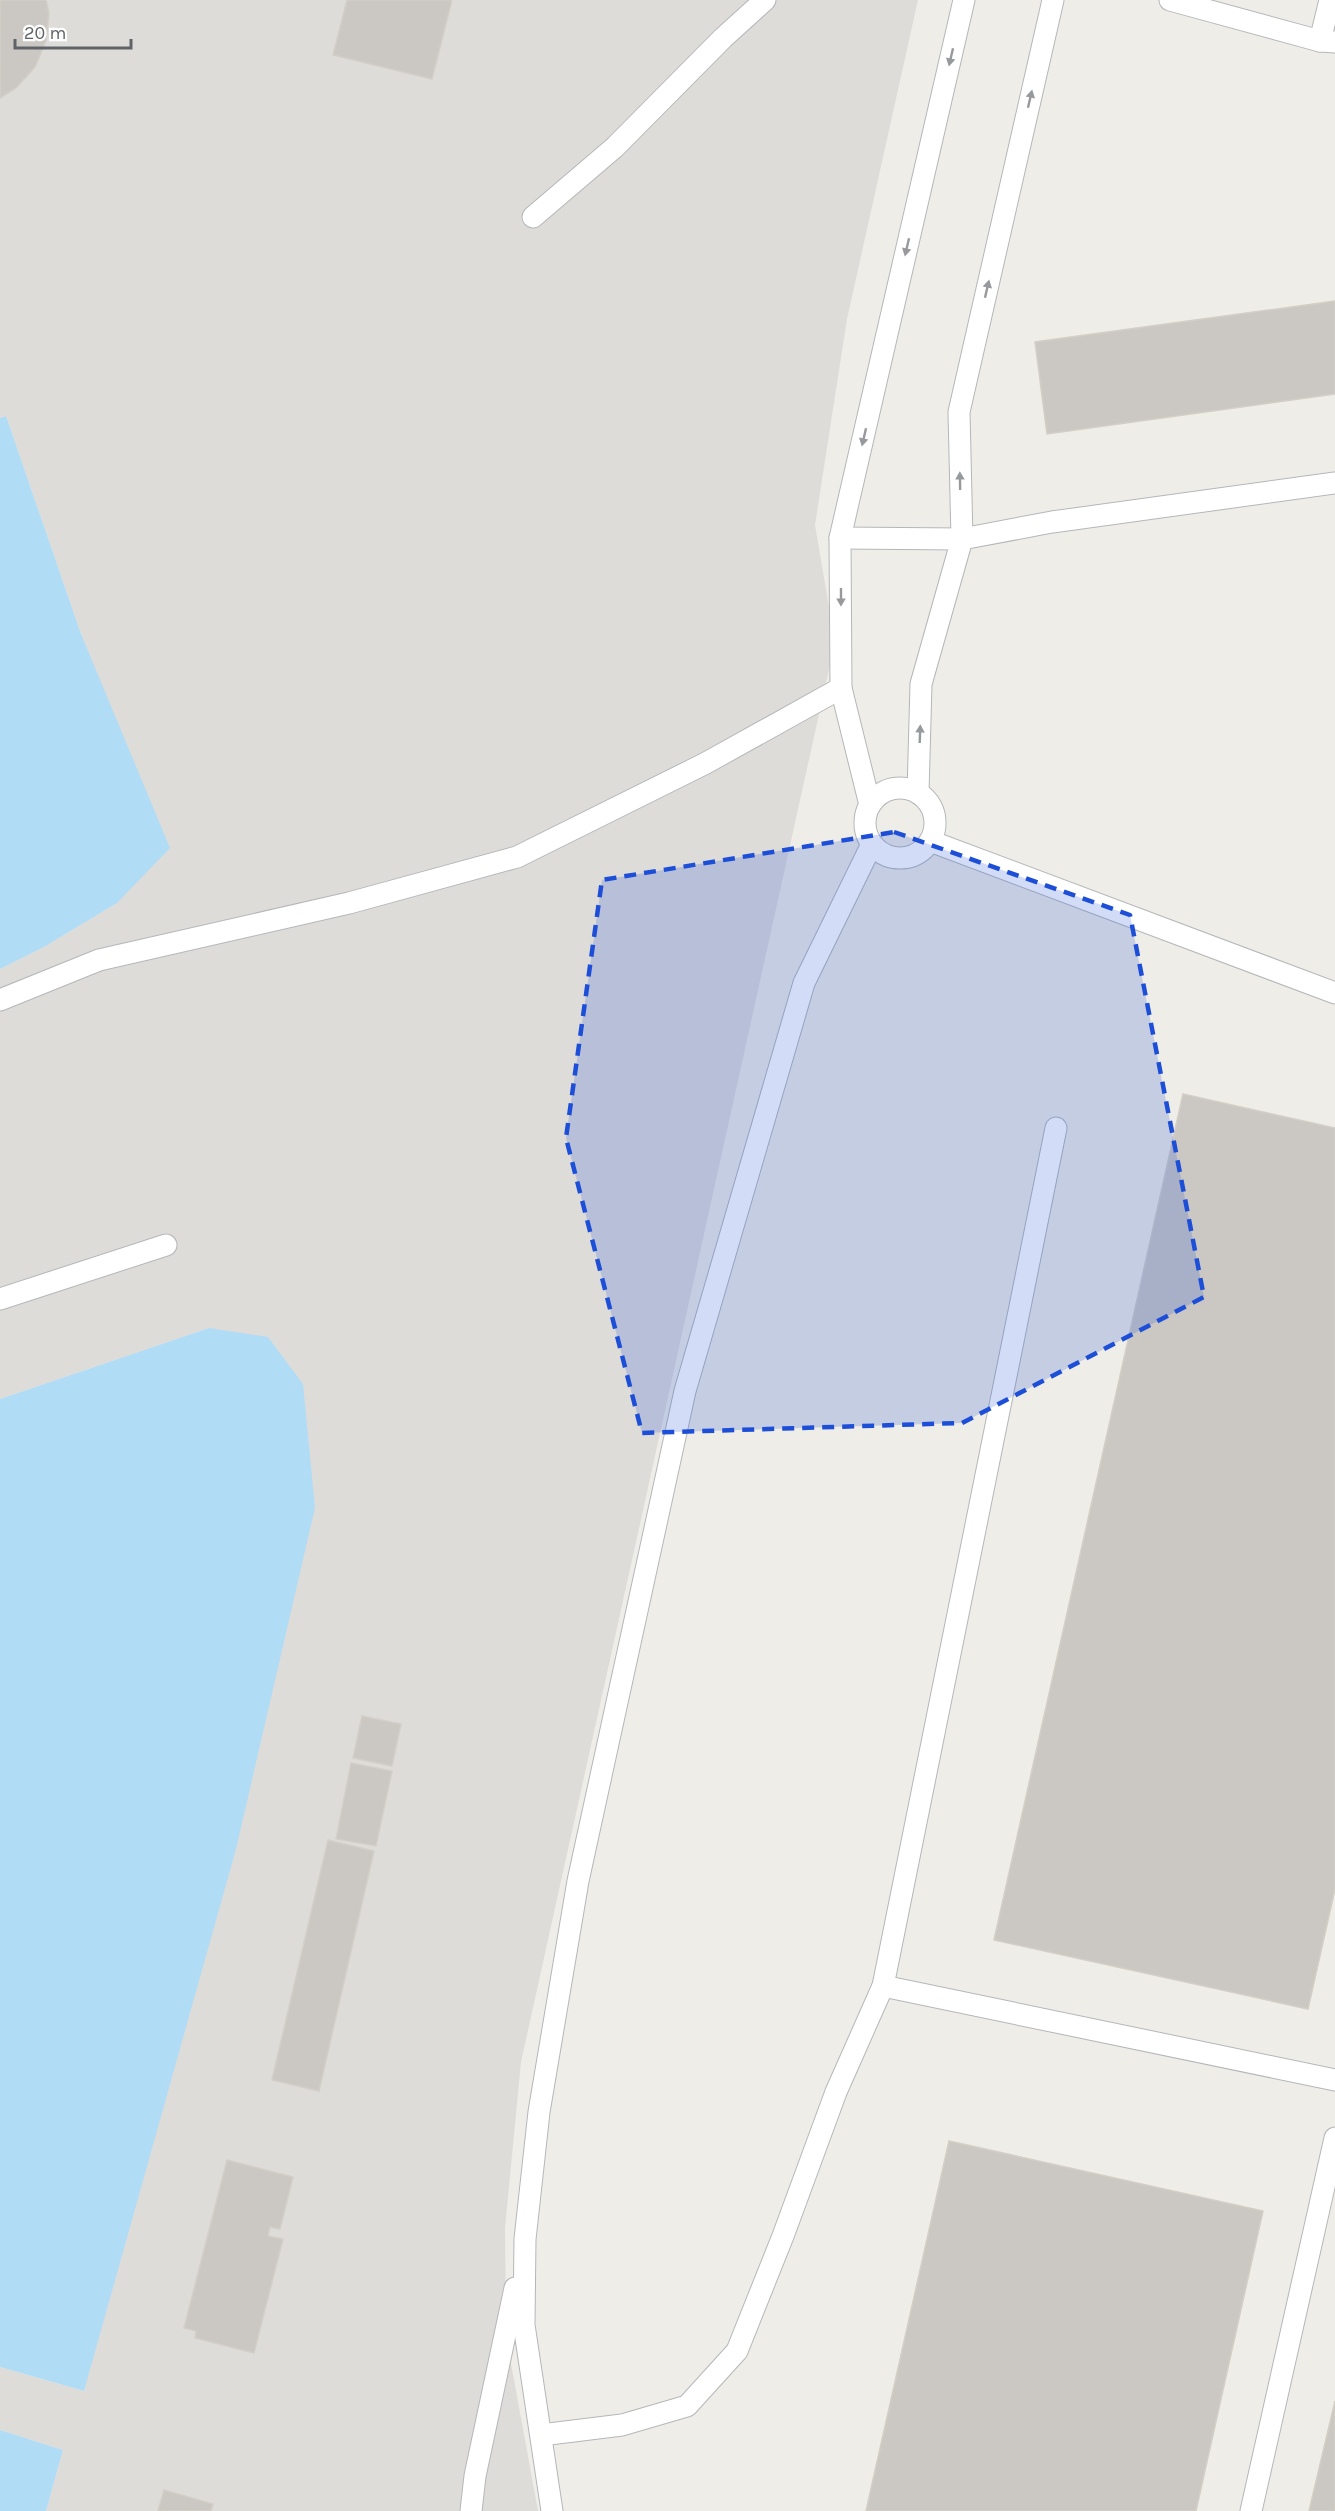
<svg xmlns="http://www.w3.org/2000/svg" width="1335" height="2511" viewBox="0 0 1335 2511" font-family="Karla,sans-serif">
	<rect width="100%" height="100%" fill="#efede7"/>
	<path fill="#dedcd9" d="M0 0H918L847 319 815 525 835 642 521 2062 505 2228 506 2336 538 2511H46L63 2450 0 2430V2367L84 2391 209 1328 0 1399V969L44 947 117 903 81 634 6 416 0 418Z"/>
	<g fill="#b1dcf6">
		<path d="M6 416 81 634 170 848 117 903 44 947 0 969V418Z"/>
		<path d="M209 1328 268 1337 303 1384 315 1508 236 1849 84 2391 0 2367V1399Z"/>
		<path d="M0 2430 63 2450 46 2511H0Z"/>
	</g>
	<g fill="#cbc8c4" stroke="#d3cec6" stroke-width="1.5">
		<path d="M0 0H46L49 13 46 41 35 67 16 88 0 98Z"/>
		<path d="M347 0H452L432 79 333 55Z"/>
		<path d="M1335 301V394L1047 434 1035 342Z"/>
		<path d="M1183 1094 1335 1128V1889L1308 2009 994 1940Z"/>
		<path d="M362 1716 401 1724 392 1766 353 1758Z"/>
		<path d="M351 1763 392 1771 376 1846 336 1839Z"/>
		<path d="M328 1840 374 1851 319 2091 272 2080Z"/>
		<path d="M949 2141 1263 2211 1196 2511H866Z"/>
		<path d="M227 2160 293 2177 280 2229 270 2227 268 2236 283 2239 254 2353 195 2338 196 2331 184 2328Z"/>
		<path d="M1335 2401V2511H1309Z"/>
		<path d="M164 2490 213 2504 211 2511H158Z"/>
	</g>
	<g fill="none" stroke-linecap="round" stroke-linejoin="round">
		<g stroke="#b4b7ba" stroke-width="23">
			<g id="service">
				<path d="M1170 0 1320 41 1335 42"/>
				<path d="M1320 41 1330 0"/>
				<path d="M533 217 615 147 723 38 765 0"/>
				<path d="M840 538 962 539 1052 522 1335 483"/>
				<circle cx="900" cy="823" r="35"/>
				<path d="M918 793 921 684 962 539 959 412 1053 0"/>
				<path d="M870 805 841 688 840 538 964 0"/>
				<path d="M930 841 1335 993"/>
				<path d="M0 1000 99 960 349 903 517 857 706 763 841 688"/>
				<path d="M1056 1128 883 1986 1335 2080"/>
				<path d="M0 1299 166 1245"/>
				<path d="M541 2435 622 2425 687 2406 737 2351 783 2236 836 2092 883 1986"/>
				<path d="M471 2511 475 2476 515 2288"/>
				<path d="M552 2511 524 2325 525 2239 539 2112 578 1881 685 1391 804 983 872 844"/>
				<path d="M1251 2511 1335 2138"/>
			</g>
		</g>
		<use href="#service" stroke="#fff" stroke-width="21"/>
	</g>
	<defs><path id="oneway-solid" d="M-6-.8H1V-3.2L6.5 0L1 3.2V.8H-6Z" transform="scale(1.5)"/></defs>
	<g fill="#97999c">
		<use href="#oneway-solid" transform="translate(951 57) rotate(103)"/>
		<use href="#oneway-solid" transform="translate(1030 99) rotate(-77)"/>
		<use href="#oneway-solid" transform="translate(907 247) rotate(103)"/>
		<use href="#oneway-solid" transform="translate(987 289) rotate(-77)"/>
		<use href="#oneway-solid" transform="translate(864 437) rotate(103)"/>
		<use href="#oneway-solid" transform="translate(960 481) rotate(-91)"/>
		<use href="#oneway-solid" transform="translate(841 597) rotate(90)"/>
		<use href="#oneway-solid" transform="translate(920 734) rotate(-88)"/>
	</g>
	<path fill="#1d4ed8" fill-opacity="0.2" stroke="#1d4ed8" stroke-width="4.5" stroke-dasharray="12 8" stroke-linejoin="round" d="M894 832 1130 915 1204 1297 962 1423 642 1433 566 1138 602 880Z"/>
	<path d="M15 39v9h116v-9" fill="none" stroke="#5f6266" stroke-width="3"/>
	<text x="24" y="39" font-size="18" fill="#5f6266" stroke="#ffffff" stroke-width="4.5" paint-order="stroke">20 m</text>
</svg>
